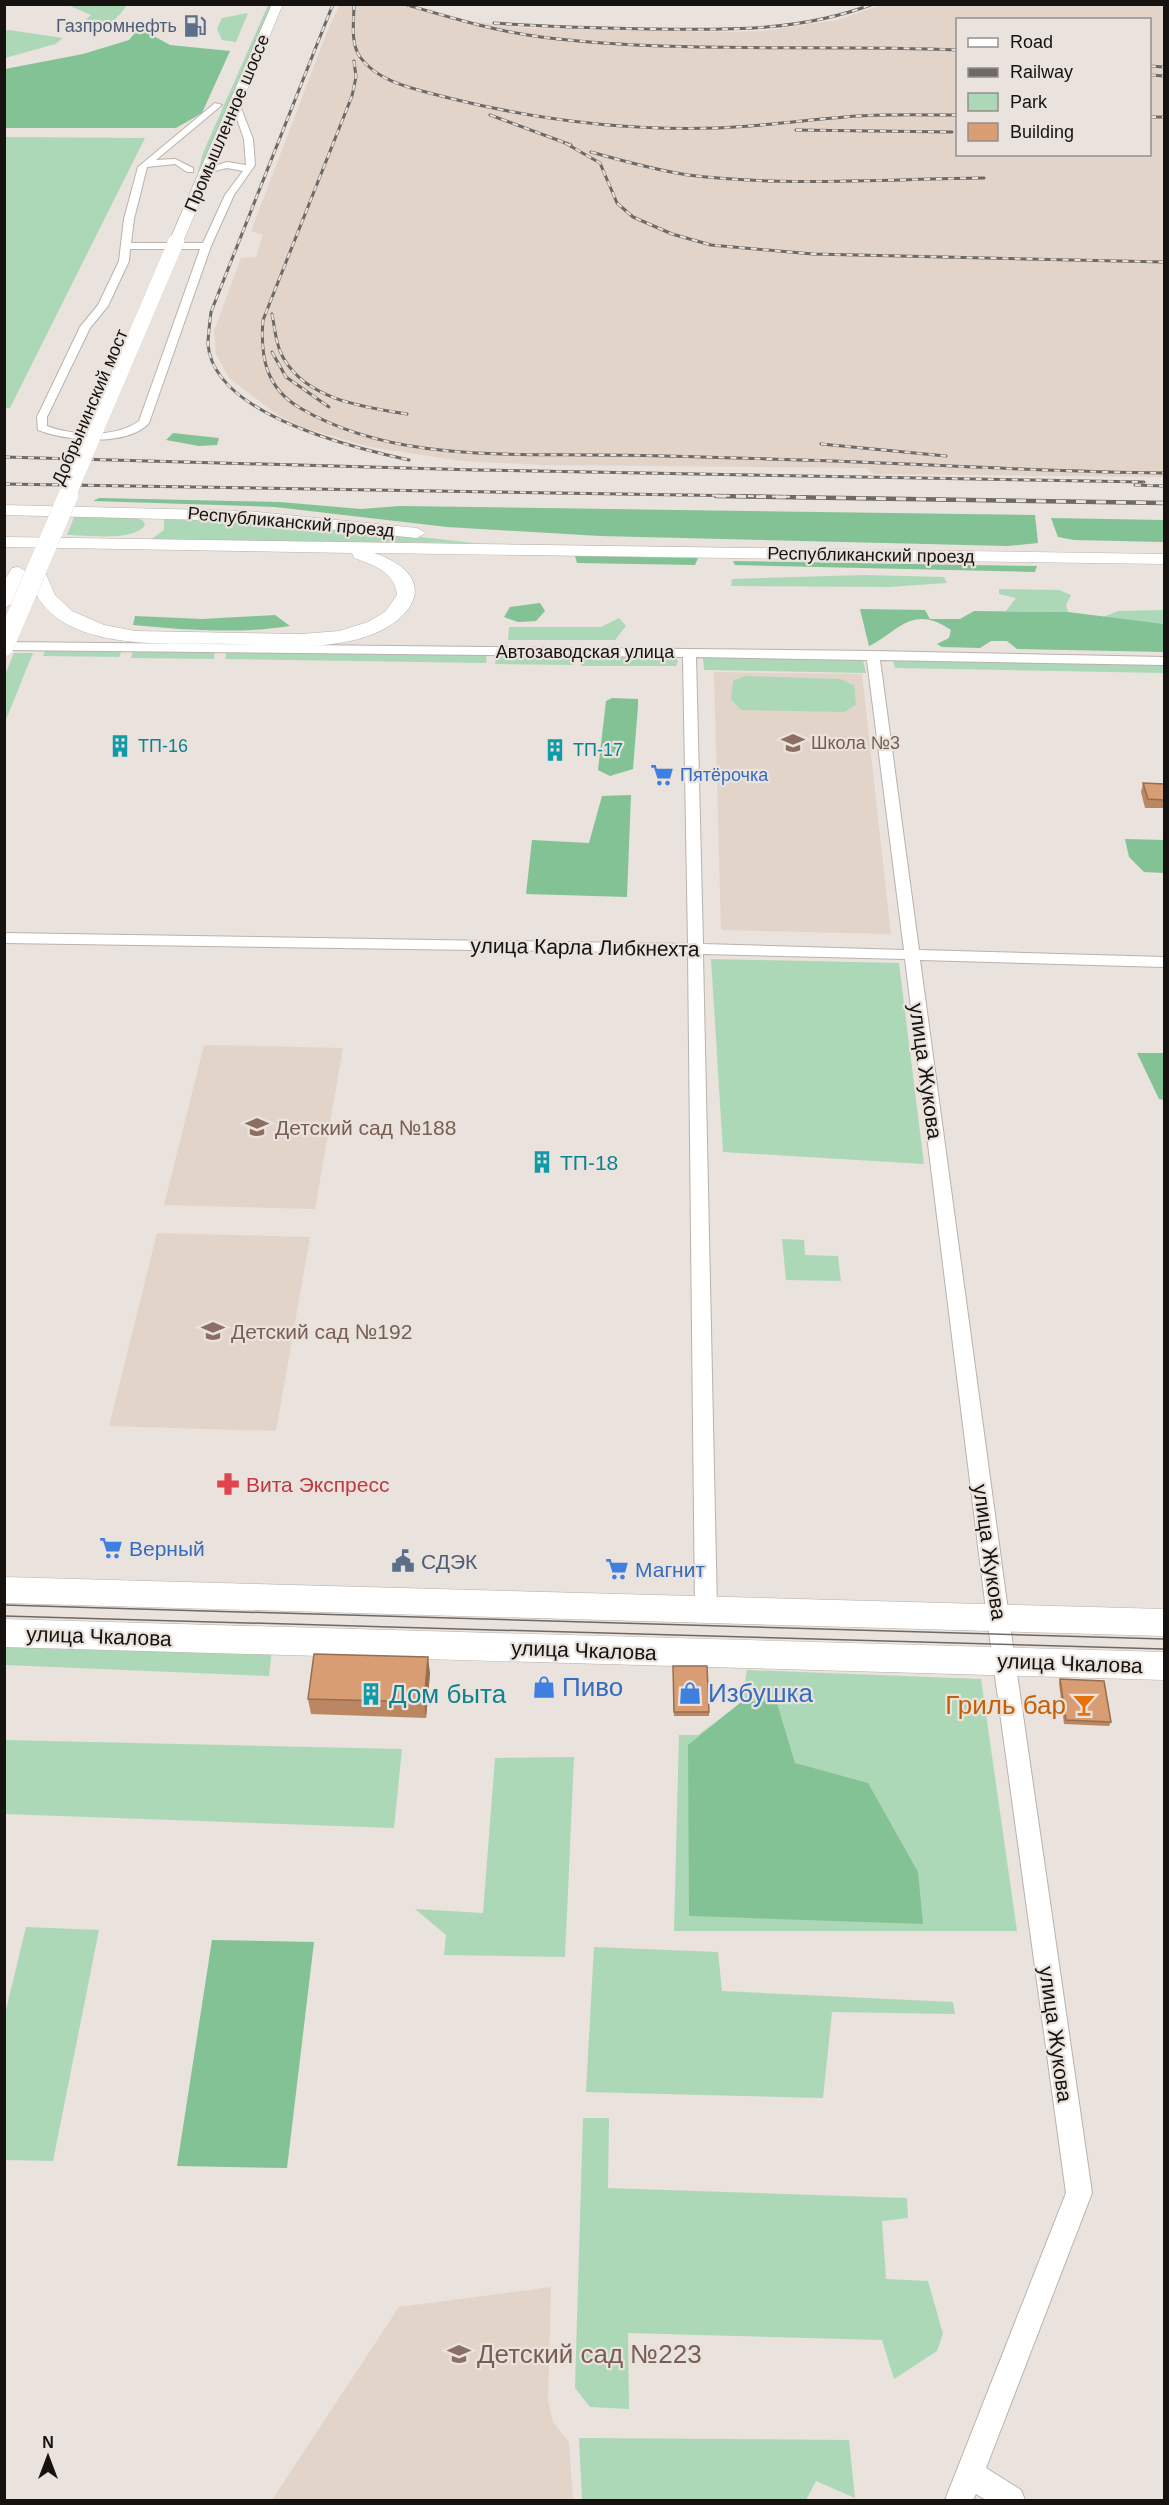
<svg xmlns="http://www.w3.org/2000/svg" width="1169" height="2505" viewBox="0 0 1169 2505" font-family="Helvetica,sans-serif">
	<rect width="100%" height="100%" fill="#eae2dc"/>
	<g fill="#e3d4ca" fill-rule="evenodd">
		<path d="M340 5H411L470 21 524 28 734 32 764 31 837 20 881 5H1164V477L874 474 867 468 542 465 461 461 370 447 301 427 278 415 229 378 216 354 214 331 241 258 256 257 263 235 251 231 329 27ZM958 20H1150V154H958Z"/>
		<path d="M714 672 862 674 891 934 721 930Z"/>
		<path d="M204 1045 343 1048 315 1209 164 1205Z"/>
		<path d="M157 1233 310 1237 276 1431 109 1426Z"/>
		<path d="M551 2287 548 2401 553 2422 569 2442 573 2500H272L399 2307Z"/>
	</g>
	<g fill="#acd8b7">
		<path d="M68 5 70 4 127 5C111 27 108 26 81 24L91 15Z"/>
		<path d="M268 5H273L209 153 198 172 203 153Z"/>
		<path d="M248 13 236 42 222 40 217 29 222 18Z"/>
		<path d="M9 30 63 38 55 44 5 58V31Z"/>
		<path d="M5 137 145 138 10 408H4Z"/>
		<path d="M75 515 136 517 143 521 145 525C134 542 86 535 67 535Z"/>
		<path d="M164 519 278 521 474 543 150 540 164 530Z"/>
		<path d="M864 575 944 577 947 583 889 587 731 586 732 579Z"/>
		<path d="M999 589 1059 590 1071 595 1066 605 1068 612 1006 611 1016 598 999 594Z"/>
		<path d="M1164 610V624L1103 617 1118 611Z"/>
		<path d="M619 618 626 626 615 640H508L509 627H601Z"/>
		<path d="M46 649 122 650 119 657 43 656Z"/>
		<path d="M133 650H215L214 659 131 658Z"/>
		<path d="M227 650 487 653 486 663 225 659Z"/>
		<path d="M14 653H33L5 722V675Z"/>
		<path d="M496 653 574 654 573 665 495 664Z"/>
		<path d="M581 654 674 655 678 661 676 666H581Z"/>
		<path d="M703 657 863 660 866 673 704 670Z"/>
		<path d="M893 660 1164 665V673L895 668Z"/>
		<path d="M745 676 840 679 854 685 856 705 844 712 741 710 731 699 733 681Z"/>
		<path d="M711 959 899 963 924 1164 723 1152Z"/>
		<path d="M782 1239 804 1240 805 1255 838 1256 841 1281 786 1280Z"/>
		<path d="M5 1639 272 1648 269 1676 5 1665Z"/>
		<path d="M747 1670 981 1679 1017 1931H674L679 1735H698L742 1702Z"/>
		<path d="M5 1740 402 1749 394 1828 5 1814Z"/>
		<path d="M574 1757 565 1957 444 1955 446 1935 415 1909 483 1913 495 1758Z"/>
		<path d="M26 1927 99 1930 53 2161 5 2160V2014Z"/>
		<path d="M594 1947 718 1952 722 1991 953 2002 955 2014 832 2012 823 2098 586 2092Z"/>
		<path d="M583 2118H609L608 2188 907 2198 908 2218 882 2221 886 2279 928 2281 943 2334 937 2351 894 2379 882 2340 628 2333 629 2409 590 2407 575 2388Z"/>
		<path d="M579 2438 849 2440 855 2498 816 2481 806 2500H582Z"/>
	</g>
	<g fill="#83c295">
		<path d="M139 28 170 45 230 51 202 113 176 128H5V69L83 54 129 40Z"/>
		<path d="M173 433 219 438 217 445 199 446 166 440Z"/>
		<path d="M99 498 280 502 361 509 399 506 1035 515 1038 543 1007 546 600 536 447 527 275 507 93 501Z"/>
		<path d="M1051 518 1164 520V542L1074 540 1058 537Z"/>
		<path d="M575 556 698 558 695 565 577 563Z"/>
		<path d="M733 561 1037 566 1035 572 735 565Z"/>
		<path d="M540 603 545 611 536 621 518 622 504 617 510 607Z"/>
		<path d="M860 609 925 610 930 619H960L974 611 1068 612 1164 624V652L1017 649 1007 641H991L980 648 942 647 937 644 949 638 951 630C912 603 898 632 869 646Z"/>
		<path d="M275 615 290 626C240 634 184 630 133 625L135 616 202 619Z"/>
		<path d="M612 698 638 699V706L633 769 610 776 598 770 606 701Z"/>
		<path d="M631 795 627 897 526 894 532 840 589 843 602 796Z"/>
		<path d="M1125 839 1164 840V873L1144 872 1129 857Z"/>
		<path d="M1137 1053H1164V1100L1159 1099Z"/>
		<path d="M776 1700 795 1763 868 1783 918 1872 923 1924 689 1916 688 1745 740 1703Z"/>
		<path d="M212 1940 314 1942 287 2168 177 2166Z"/>
	</g>
	<g fill="none" stroke-linecap="round" stroke-linejoin="round">
		<g stroke="#bab2ad" stroke-width="2">
			<g id="street">
				<path d="M215 103 222 105 156 160 175 159 193 168V172H187L175 164 147 167 134 219 131 243H203L225 195 243 171 227 168 206 173 202 170 227 162 246 165 244 139 232 105 239 103 253 139 255 165 234 195 211 246 149 423C127 447 66 441 38 430L37 417 80 327 98 305 119 261 124 219 138 167ZM130 249H200L139 421C116 438 73 436 47 426V417L90 328 108 306 129 261Z"/>
				<path d="M4 642 873 651 1164 657V665L880 660 919 950 1164 957V967L920 960 1009 1618 1092 2193 986 2468 1021 2490 1025 2500H986L976 2494 973 2500H945L1066 2193 987 1618 905 959 703 954 717 1610 713 1616 706 1619 699 1616 695 1610 688 953 4 943V933L688 944 683 657 4 650ZM696 657 867 660 904 950 703 944Z"/>
			</g>
		</g>
		<g stroke="#bab2ad" stroke-width="1">
			<g id="secondary">
				<path d="M272 4H283L183 242 176 246 171 245 169 242Z"/>
				<path d="M4 505 247 511 417 528 426 533 417 538 247 521 4 515Z"/>
				<path d="M4 537 1164 554V564L374 553C439 575 419 619 365 637 320 651 274 645 228 644 165 642 44 656 28 571L37 566 43 567 55 595 72 611 104 625 135 631 302 634 339 631 368 622 385 612 397 595C395 572 374 565 354 558L352 553 4 547Z"/>
				<path d="M18 567 27 572 13 603 4 608V581L12 568Z"/>
				<path d="M4 1577 1164 1609V1636L4 1603Z"/>
				<path d="M4 1619 1164 1652V1680L4 1647Z"/>
			</g>
		</g>
		<use href="#street" fill="#fff" fill-rule="evenodd"/>
		<use href="#secondary" fill="#fff" fill-rule="evenodd"/>
		<g stroke="#6e6965" stroke-width="1.5">
			<path d="M4 1605 1164 1639"/>
			<path d="M4 1616 1164 1649"/>
		</g>
		<g stroke="#6e6965" stroke-width="3">
			<g id="rail-far1">
				<path d="M333 4 211 312C210 322 208 334 208 344 213 415 354 448 409 460"/>
				<path d="M354 4C354 21 350 42 360 57 379 84 420 90 449 98 537 120 627 131 718 128 765 126 812 119 858 116 891 114 925 115 958 115"/>
				<path d="M404 4C449 17 494 31 541 37 679 54 819 44 958 50"/>
				<path d="M494 23C545 27 597 28 649 29 726 30 800 32 873 4"/>
				<path d="M354 61 356 77 352 96 263 320C260 357 266 388 300 408 387 459 494 454 592 455 650 455 709 457 768 459 900 462 1032 472 1164 473"/>
				<path d="M1150 66 1164 67"/>
				<path d="M1150 75 1164 76"/>
				<path d="M490 115 571 145"/>
				<path d="M1150 117H1164"/>
				<path d="M796 130 952 132"/>
				<path d="M565 143 600 163 617 203 633 217 672 234 711 245 813 254 1164 262"/>
				<path d="M591 152C623 161 655 170 688 175 786 187 886 179 984 178"/>
				<path d="M272 314C275 329 276 346 284 359 308 400 364 407 407 414"/>
				<path d="M272 352 286 377 329 407"/>
				<path d="M821 444 946 456"/>
				<path d="M4 457 477 470 1144 482"/>
				<path d="M4 484 807 497"/>
				<path d="M1135 485 1164 486"/>
			</g>
		</g>
		<g stroke="#6e6965" stroke-width="4.5">
			<path id="rail" d="M716 496 1164 503"/>
		</g>
		<use href="#rail-far1" stroke="#eae2dc" stroke-width="2" stroke-dasharray="6" stroke-linecap="butt"/>
		<use href="#rail" stroke="#eae2dc" stroke-width="3" stroke-dasharray="10" stroke-linecap="butt"/>
		<g stroke="#bab2ad" stroke-width="16" stroke-linecap="butt">
			<path id="secondary-bridge-far1" d="M67 497 176 242"/>
		</g>
		<g stroke="#bab2ad" stroke-width="20" stroke-linecap="butt">
			<path id="secondary-bridge" d="M4 646 68 496"/>
		</g>
		<use href="#secondary-bridge-far1" stroke="#fff" stroke-width="16"/>
		<use href="#secondary-bridge" stroke="#fff" stroke-width="20"/>
	</g>
	<g fill="#ba8762">
		<path d="M1143 783 1164 784V808H1145L1141 792Z"/>
		<path d="M673 1670 709 1712V1716H674Z"/>
		<path d="M430 1673 426 1718 311 1714 308 1699Z"/>
		<path d="M1060 1679 1111 1722 1109 1726 1064 1724 1059 1683Z"/>
	</g>
	<path fill="#976e50" d="M428 1657 430 1673 426 1718 424 1702Z"/>
	<g fill="#d89d72" stroke="#976e50" stroke-width="1.5">
		<path d="M1143 783 1164 784V800L1148 799Z"/>
		<path d="M314 1654 428 1657 424 1702 308 1699Z"/>
		<path d="M673 1666H707L709 1712H674Z"/>
		<path d="M1060 1679 1104 1681 1111 1722 1066 1720Z"/>
	</g>
	<defs>
		<g id="fuel-bare" transform="scale(1.8)"><path d="M-5.5-6h7V0h2V4h1.3V-2.5L3-4.5l.8-.8L6-3V5H2.5V1h-1V6h-7ZM-4.2-4.7v3.2H.2V-4.7Z" fill="#5c6f8a" stroke="#eae2dc" stroke-width="2.5" paint-order="stroke"/></g>
		<g id="school-bare" transform="scale(1.8)"><path d="M0-5L7-2L0 1L-7-2ZM-4 1L0 2.5L4 1V4Q0 6-4 4Z" fill="#8d6e63" stroke="#eae2dc" stroke-width="2.5" paint-order="stroke"/></g>
		<g id="building-bare" transform="scale(1.8)"><path d="M-4-6H4V6H1V3H-1V6H-4ZM-2.5-4.3h1.7v1.8h-1.7ZM.8-4.3h1.7v1.8H.8ZM-2.5-1h1.7V.8h-1.7ZM.8-1h1.7V.8H.8Z" fill="#0f9aa8" stroke="#eae2dc" stroke-width="2.5" paint-order="stroke"/></g>
		<g id="supermarket-bare" transform="scale(1.8)"><path d="M-6-5.5h2.5l.6 2H6L4.5 2H-2.5L-4.4-4H-6ZM-1.5 3.2a1.3 1.3 0 1 0 .1 0ZM3 3.2a1.3 1.3 0 1 0 .1 0Z" fill="#3f7fe0" stroke="#eae2dc" stroke-width="2.5" paint-order="stroke"/></g>
		<g id="pharmacy-bare" transform="scale(1.8)"><path d="M-2-6h4v4h4v4h-4v4h-4v-4h-4v-4h4Z" fill="#e0444e" stroke="#eae2dc" stroke-width="2.5" paint-order="stroke"/></g>
		<g id="civic-bare" transform="scale(1.8)"><path d="M-.6-6.5H3V-4.5H.6V-3L4-1V1h2V6H-6V1h2V-1L-.6-3ZM-1.2 2.5V6h2.4V2.5Z" fill="#5c6f8a" stroke="#eae2dc" stroke-width="2.5" paint-order="stroke"/></g>
		<g id="shop-bare" transform="scale(1.8)"><path d="M-5-2.5h2.3a2.7 3.5 0 0 1 5.4 0H5L5.5 6h-11ZM-1.5-2.5h3a1.5 2.3 0 0 0-3 0Z" fill="#3f7fe0" stroke="#eae2dc" stroke-width="2.5" paint-order="stroke"/></g>
		<g id="bar-bare" transform="scale(1.8)"><path d="M-6-5H6L.8 .8V4.5H3.5V6h-7V4.5H-.8V.8Z" fill="#e8710a" stroke="#eae2dc" stroke-width="2.5" paint-order="stroke"/></g>
	</defs>
	<g fill-rule="evenodd">
		<use href="#fuel-bare" x="195" y="26"/>
		<use href="#school-bare" x="793" y="743"/>
		<use href="#building-bare" x="120" y="746"/>
		<use href="#building-bare" x="555" y="750"/>
		<use href="#supermarket-bare" x="662" y="775"/>
		<use href="#school-bare" x="257" y="1127"/>
		<use href="#building-bare" x="542" y="1162"/>
		<use href="#school-bare" x="213" y="1331"/>
		<use href="#pharmacy-bare" x="228" y="1484"/>
		<use href="#supermarket-bare" x="111" y="1548"/>
		<use href="#civic-bare" x="403" y="1561"/>
		<use href="#supermarket-bare" x="617" y="1569"/>
		<use href="#shop-bare" x="544" y="1687"/>
		<use href="#shop-bare" x="690" y="1693"/>
		<use href="#building-bare" x="371" y="1694"/>
		<use href="#bar-bare" x="1084" y="1705"/>
		<use href="#school-bare" x="459" y="2354"/>
	</g>
	<g text-anchor="middle" dominant-baseline="central" stroke-width="4.5" stroke-linejoin="round" paint-order="stroke">
		<g font-size="18" fill="#4e5e75" stroke="#eae2dc" text-anchor="end">
			<text x="177" y="26">Газпромнефть</text>
		</g>
		<g font-size="18" fill="#151210" stroke="#eae2dc">
			<text transform="translate(227 123) rotate(-67)">Промышленное шоссе</text>
			<text transform="translate(90 407) rotate(-67)">Добрынинский мост</text>
			<text transform="translate(291 522) rotate(5)">Республиканский проезд</text>
			<text transform="translate(871 555) rotate(1)">Республиканский проезд</text>
			<text x="585" y="652">Автозаводская улица</text>
		</g>
		<g font-size="18" fill="#785e54" stroke="#eae2dc" text-anchor="start">
			<text x="811" y="743">Школа №3</text>
		</g>
		<g font-size="18" fill="#0d838f" stroke="#eae2dc" text-anchor="start">
			<text x="138" y="746">ТП-16</text>
			<text x="573" y="750">ТП-17</text>
		</g>
		<g font-size="18" fill="#366cbe" stroke="#eae2dc" text-anchor="start">
			<text x="680" y="775">Пятёрочка</text>
		</g>
		<g font-size="21" fill="#151210" stroke="#eae2dc">
			<text transform="translate(585 947) rotate(1)">улица Карла Либкнехта</text>
			<text transform="translate(926 1071) rotate(82)">улица Жукова</text>
			<text transform="translate(990 1552) rotate(82)">улица Жукова</text>
			<text transform="translate(99 1636) rotate(2)">улица Чкалова</text>
			<text transform="translate(584 1650) rotate(2)">улица Чкалова</text>
			<text transform="translate(1070 1663) rotate(2)">улица Чкалова</text>
			<text transform="translate(1056 2034) rotate(82)">улица Жукова</text>
		</g>
		<g font-size="21" fill="#785e54" stroke="#eae2dc" text-anchor="start">
			<text x="275" y="1127">Детский сад №188</text>
			<text x="231" y="1331">Детский сад №192</text>
		</g>
		<g font-size="21" fill="#0d838f" stroke="#eae2dc" text-anchor="start">
			<text x="560" y="1162">ТП-18</text>
		</g>
		<g font-size="21" fill="#be3a42" stroke="#eae2dc" text-anchor="start">
			<text x="246" y="1484">Вита Экспресс</text>
		</g>
		<g font-size="21" fill="#366cbe" stroke="#eae2dc" text-anchor="start">
			<text x="129" y="1548">Верный</text>
			<text x="635" y="1569">Магнит</text>
		</g>
		<g font-size="21" fill="#4e5e75" stroke="#eae2dc" text-anchor="start">
			<text x="421" y="1561">СДЭК</text>
		</g>
		<g font-size="26" fill="#366cbe" stroke="#eae2dc" text-anchor="start">
			<text x="562" y="1687">Пиво</text>
			<text x="708" y="1693">Избушка</text>
		</g>
		<g font-size="26" fill="#0d838f" stroke="#eae2dc" text-anchor="start">
			<text x="389" y="1694">Дом быта</text>
		</g>
		<g font-size="26" fill="#c56008" stroke="#eae2dc" text-anchor="end">
			<text x="1066" y="1705">Гриль бар</text>
		</g>
		<g font-size="26" fill="#785e54" stroke="#eae2dc" text-anchor="start">
			<text x="477" y="2354">Детский сад №223</text>
		</g>
	</g>
	<rect width="1169" height="2505" fill="none" stroke="#151210" stroke-width="12"/>
	<rect x="956" y="18" width="195" height="138" fill="#eae2dc" stroke="#958f8a" stroke-width="1.5"/>
	<rect x="968" y="38" width="30" height="9" fill="#ffffff" stroke="#958f8a" stroke-width="1.5"/>
	<text x="1010" y="48" font-size="18" fill="#151210">Road</text>
	<rect x="968" y="68" width="30" height="9" fill="#6e6965" stroke="#958f8a" stroke-width="1.5"/>
	<text x="1010" y="78" font-size="18" fill="#151210">Railway</text>
	<rect x="968" y="93" width="30" height="18" fill="#acd8b7" stroke="#958f8a" stroke-width="1.5"/>
	<text x="1010" y="108" font-size="18" fill="#151210">Park</text>
	<rect x="968" y="123" width="30" height="18" fill="#d89d72" stroke="#958f8a" stroke-width="1.5"/>
	<text x="1010" y="138" font-size="18" fill="#151210">Building</text>
	<g transform="translate(48 2457)" stroke="#eae2dc" stroke-width="4.5" paint-order="stroke">
	<path d="M0-4.5L10 22L0 15L-10 22Z" fill="#151210"/>
	<text y="-9" font-size="16" font-weight="bold" text-anchor="middle" fill="#151210">N</text>
	</g>
</svg>
